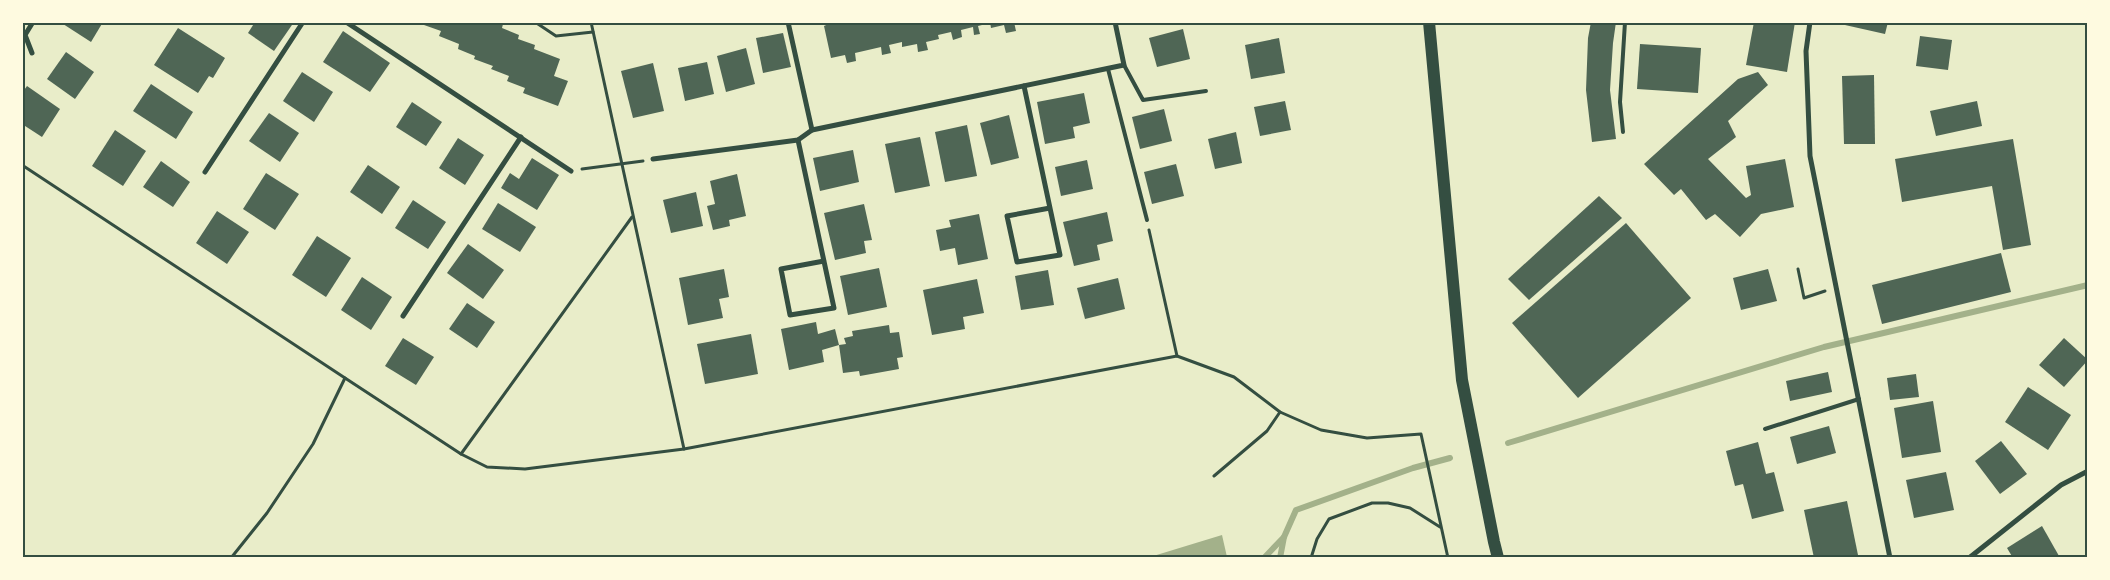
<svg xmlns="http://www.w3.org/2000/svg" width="2110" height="580" font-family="Commissioner,sans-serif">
<rect width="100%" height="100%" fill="#e9edc9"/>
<polygon fill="#a3b18a" points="1222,535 1227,557 1150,557"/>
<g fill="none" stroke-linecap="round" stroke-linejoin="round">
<g stroke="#a3b18a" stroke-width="6">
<polyline points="1508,443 1824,347 2088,285"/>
<polyline points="1264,558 1284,537"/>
<polyline points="1280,558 1284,537 1296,510 1413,468 1450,458"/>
</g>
</g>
<g fill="#4f6655">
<polygon points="60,22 103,22 91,42"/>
<polygon points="255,22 294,22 274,51 248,33"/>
<polygon points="425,22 499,22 503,24 502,28 519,35 518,39 535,45 534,49 560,59 554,76 568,81 558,106 523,93 525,88 507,81 509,76 491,69 493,66 474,59 475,56 458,49 459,44 439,36 441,31 424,25"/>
<polygon points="833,22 990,22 990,23 978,26 980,34 974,35 973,27 961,30 962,37 953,40 951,32 938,35 939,39 926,42 928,50 918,52 917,44 902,47 902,42 889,45 891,53 882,55 881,47 855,53 856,61 847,63 845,55 831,58 824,26"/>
<polygon points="990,22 1014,22 1016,31 1006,33 1004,25 991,28"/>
<polygon points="1591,22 1616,22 1613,43 1610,90 1616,139 1592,142 1586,90 1588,38"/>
<polygon points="1754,22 1795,22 1787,72 1746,65"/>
<polygon points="1845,22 1888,22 1885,34 1845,25"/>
<polygon points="178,28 225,58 213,78 209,76 198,93 154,65"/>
<polygon points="1183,29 1190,59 1157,67 1149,38"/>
<polygon points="343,31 390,63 370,92 323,62"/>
<polygon points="783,33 791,67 763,73 756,38"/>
<polygon points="1920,36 1952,40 1948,70 1916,66"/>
<polygon points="1279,38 1285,73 1251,79 1245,45"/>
<polygon points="1640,44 1701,48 1698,93 1637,89"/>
<polygon points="746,48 755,84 726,92 717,56"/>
<polygon points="66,52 94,72 75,99 47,79"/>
<polygon points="707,62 714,94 685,101 678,68"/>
<polygon points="653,63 664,111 633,118 621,71"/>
<polygon points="302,72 333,92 314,122 283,101"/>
<polygon points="1758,72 1768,85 1728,121 1736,137 1708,159 1746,198 1751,195 1746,166 1785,159 1794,207 1761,214 1740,237 1715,214 1706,220 1681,189 1674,195 1644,164 1738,79"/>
<polygon points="1874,75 1875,144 1844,144 1842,76"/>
<polygon points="151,84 193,112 176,139 133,111"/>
<polygon points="27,86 60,109 42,137 22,124 22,93"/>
<polygon points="1084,93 1090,123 1073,127 1075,138 1045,144 1037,102"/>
<polygon points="1285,101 1291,130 1260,136 1254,107"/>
<polygon points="1977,101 1982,126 1936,136 1930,111"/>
<polygon points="412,102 442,122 426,146 396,127"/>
<polygon points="1164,109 1172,141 1140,149 1132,117"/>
<polygon points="269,113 299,133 280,162 249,141"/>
<polygon points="1009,115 1019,158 991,165 980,123"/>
<polygon points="967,125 977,176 945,182 935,132"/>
<polygon points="115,130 146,151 123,186 92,166"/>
<polygon points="1236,132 1242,163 1215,169 1208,139"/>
<polygon points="920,137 930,186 895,193 885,144"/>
<polygon points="458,138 484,155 465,185 439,168"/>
<polygon points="2013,139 2031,245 2003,250 1992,186 1902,202 1895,159"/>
<polygon points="853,150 859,182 820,191 813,158"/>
<polygon points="532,158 559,175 537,210 501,188 510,173 519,179"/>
<polygon points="1087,160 1093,189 1061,196 1055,167"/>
<polygon points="161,161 190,182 173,207 143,187"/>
<polygon points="1176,164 1184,196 1152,204 1144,172"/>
<polygon points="368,165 400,187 382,214 350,192"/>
<polygon points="266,173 299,194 275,230 243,209"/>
<polygon points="737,174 746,216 729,220 730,226 713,230 707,206 715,204 710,181"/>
<polygon points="696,192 703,226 671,233 663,200"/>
<polygon points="1599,196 1622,218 1529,300 1508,279"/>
<polygon points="413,200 446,222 428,249 395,228"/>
<polygon points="498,203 536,227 520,252 482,229"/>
<polygon points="864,204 872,240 864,241 866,253 835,260 824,213"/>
<polygon points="217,211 249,232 227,264 196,243"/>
<polygon points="1107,212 1113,241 1097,245 1100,260 1074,266 1063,222"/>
<polygon points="979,214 988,259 958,265 955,248 940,251 936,230 951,227 949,220"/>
<polygon points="1626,223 1691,298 1578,398 1512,323"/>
<polygon points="317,236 351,258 326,297 292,275"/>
<polygon points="468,244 504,270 483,299 447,273"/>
<polygon points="2001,253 2011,292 1882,324 1872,285"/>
<polygon points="879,268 887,307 848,315 840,276"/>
<polygon points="724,269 729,297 719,299 723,318 688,325 679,278"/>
<polygon points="1768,269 1777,301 1741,310 1733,278"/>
<polygon points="1048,270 1054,305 1021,310 1015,276"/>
<polygon points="362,277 392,297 371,330 341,310"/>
<polygon points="1118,278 1125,309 1085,319 1077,288"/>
<polygon points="977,279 984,313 963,317 965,329 932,335 923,290"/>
<polygon points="467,303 495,322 477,348 449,329"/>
<polygon points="816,322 818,334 835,329 839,345 822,350 824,362 789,370 781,329"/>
<polygon points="889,325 890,333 899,332 903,357 897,358 899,369 860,376 859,371 843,373 839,345 846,344 844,338 853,336 852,331"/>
<polygon points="751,334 758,374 705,384 697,344"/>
<polygon points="403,338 434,357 416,385 385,366"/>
<polygon points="2064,338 2088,360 2064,387 2039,365"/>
<polygon points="1828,372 1832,392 1790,401 1786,381"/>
<polygon points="1916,374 1919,397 1890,400 1887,378"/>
<polygon points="2028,387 2071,415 2048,450 2005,422"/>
<polygon points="1933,401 1941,452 1902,458 1894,408"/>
<polygon points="1829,426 1836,453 1797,464 1790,437"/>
<polygon points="2001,441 2027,474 2000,494 1975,461"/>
<polygon points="1758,442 1766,474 1774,472 1784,511 1752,519 1743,484 1735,486 1726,451"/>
<polygon points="1946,472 1954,510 1914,518 1906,480"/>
<polygon points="1847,501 1858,555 1846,558 1814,558 1804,510"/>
<polygon points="2042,526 2059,556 2056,558 2013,558 2007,548"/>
</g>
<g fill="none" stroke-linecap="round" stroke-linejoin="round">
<g stroke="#344e41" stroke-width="3">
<polyline points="535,22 556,36 593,32"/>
<polyline points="591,22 684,449"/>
<polyline points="22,165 345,378 461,454 487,467 525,469 684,449 1177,356 1234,377 1280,412 1321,430 1367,438 1421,434 1448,558"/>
<polyline points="582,169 643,161"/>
<polyline points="1149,230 1177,356"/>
<polyline points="1798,269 1804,298 1825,291"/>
<polyline points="461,454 632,217"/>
<polyline points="1214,476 1267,431 1280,412"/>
<polyline points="231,558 267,513 313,444 345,378"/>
<polyline points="1311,558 1317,539 1329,519 1372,503 1388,503 1410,508 1440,527"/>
</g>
<g stroke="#344e41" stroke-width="4">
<polyline points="1124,65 1143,100 1206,91"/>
<polyline points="1108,69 1147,220"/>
<polyline points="1623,132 1620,102 1625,22"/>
<polyline points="1765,429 1859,399"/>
</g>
<g stroke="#344e41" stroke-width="5">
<polyline points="346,22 571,171"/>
<polyline points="788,22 812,130"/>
<polyline points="1810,22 1806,51 1810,156 1890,558"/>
<polyline points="32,53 25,35 33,22"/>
<polyline points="1024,86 1060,255 1017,262 1007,216 1050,208"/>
<polyline points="798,140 834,308 790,315 781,269 824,261"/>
<polyline points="653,159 798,140 812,130 1124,65 1115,22"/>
<polyline points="205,172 303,22"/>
<polyline points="403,316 521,137"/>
<polyline points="1969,558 2061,485 2088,471"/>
</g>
<polyline stroke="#344e41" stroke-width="12" points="1429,22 1462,380 1494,542 1498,558"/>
</g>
<rect width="2110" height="580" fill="none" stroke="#fefae0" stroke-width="48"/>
<rect x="24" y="24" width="2062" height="532" fill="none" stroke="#344e41" stroke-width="2"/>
</svg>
